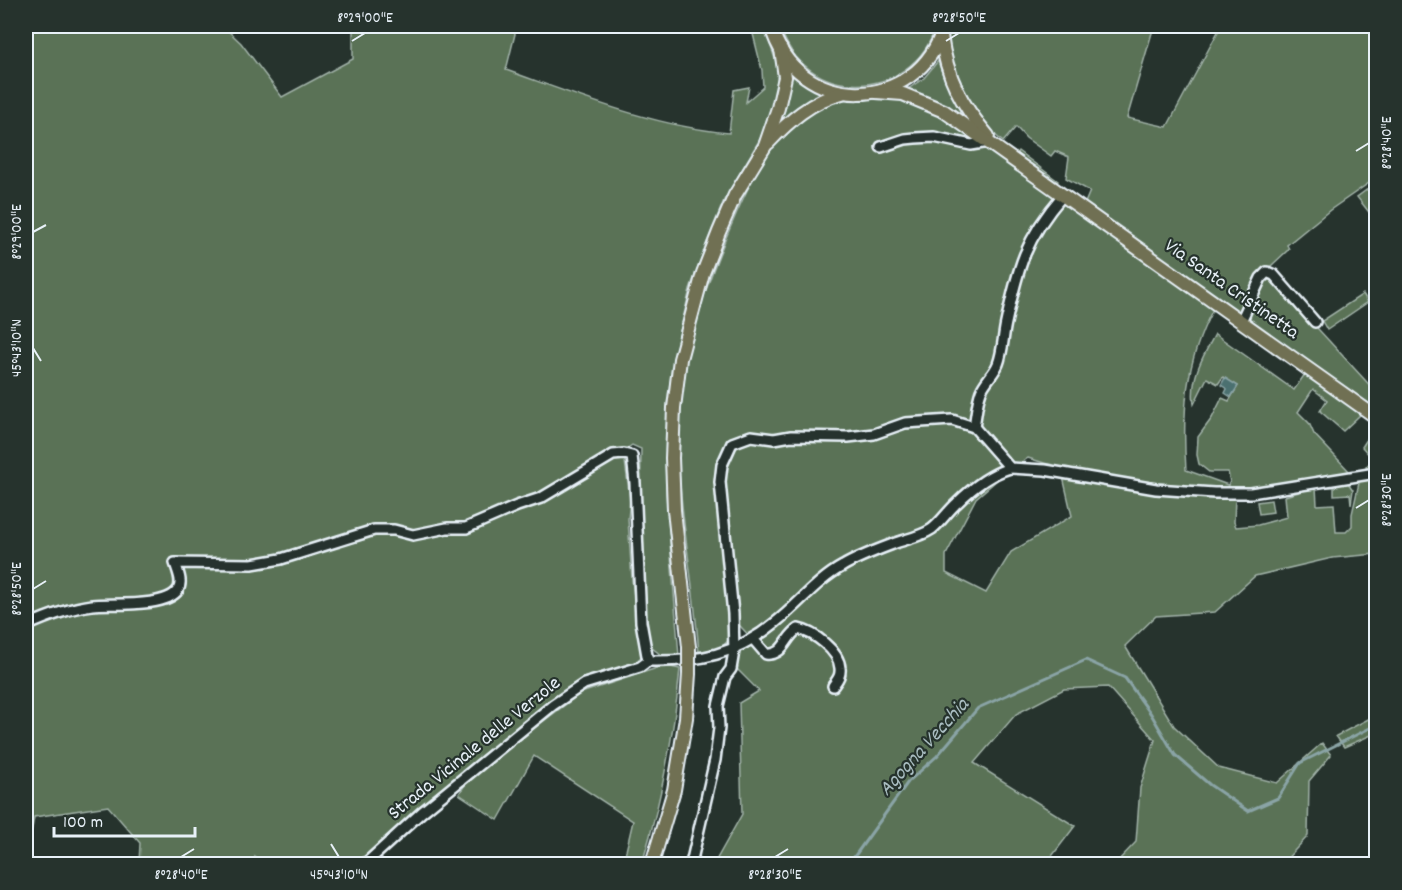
<svg xmlns="http://www.w3.org/2000/svg" width="1402" height="890" font-family="Dekko,sans-serif">
<rect width="100%" height="100%" fill="#26332d"/>
<filter id="ink" filterUnits="userSpaceOnUse"><feTurbulence type="fractalNoise" baseFrequency=".0167" numOctaves="2"/><feDisplacementMap in="SourceGraphic" scale="12" xChannelSelector="R" yChannelSelector="G"/><feConvolveMatrix kernelMatrix="1 2 1 2 8 2 1 2 1" color-interpolation-filters="sRGB"/></filter>
<g filter="url(#ink)">
<g fill="#5a7257" stroke="#a1b2a8" stroke-width="1.5" fill-rule="evenodd">
<path d="M26 26H223L241 43 282 97 353 59V26H517L506 70C579 96 652 126 729 133L734 90 749 87 746 102 763 87 762 70 751 26H764L778 68 775 102 760 139 724 200 707 242 690 289 673 361 667 404 666 493 679 656 661 655 651 647C638 583 640 515 641 449L632 445 625 450 624 454 630 499 628 519 632 580 641 657 634 663 582 682 492 747 419 807 357 864H265L255 857 256 864H139L140 843 108 806 34 817 26 864Z"/>
<path d="M780 26H936C912 103 803 105 780 26Z"/>
<polygon points="955,26 1154,26 1127,118 1167,127 1221,26 1376,26 1376,178 1330,210 1287,245 1289,249 1271,266 1262,271 1240,313 1085,203 1090,191 1066,178 1069,157 1055,151 1051,156 1026,138 1016,127 1003,142 990,130 958,87 946,43 951,30"/>
<polygon points="938,61 944,78 962,111 960,113 939,101 908,89 924,78"/>
<polygon points="789,70 806,85 823,93 778,123"/>
<path d="M893 95 925 106 977 138 965 139 970 149H991L1037 184 1213 309C1185 362 1182 412 1186 470L1228 485 1230 482 1228 472H1209L1199 464 1197 455 1198 437 1212 418 1222 398 1229 401 1238 386 1223 377 1218 384 1207 378 1194 404C1190 378 1203 356 1215 334L1294 390 1305 374 1361 414 1343 431 1320 411 1327 400 1313 389 1298 412 1309 423 1314 434 1350 472 1348 473 1260 489 1198 491 1206 497H1235L1234 522 1236 527 1258 525 1287 517 1285 496 1316 487 1317 505 1334 504 1336 532H1346L1352 526V514L1359 483 1358 480 1376 476V554L1332 558 1255 576 1215 612 1156 616 1125 646 1174 726 1219 768 1277 783 1322 743 1331 755 1309 781 1308 836 1282 864H1115L1136 842 1140 788 1155 740 1108 687 1064 689 1016 714 974 763 1075 826 1046 864H714L742 814 739 703 759 691 732 664 734 651 754 641 740 626C725 644 724 650 699 655 695 589 681 523 678 457 674 372 703 289 737 212 753 176 766 149 796 123 802 118 807 112 814 108 838 96 866 100 893 95ZM1028 458 1061 468 1072 516 1011 552 986 593 946 573V555L976 498 1003 475Z"/>
<polygon points="1018,151 1058,181 1056,183 1016,154"/>
<polygon points="1376,183 1376,221 1357,197"/>
<polygon points="1269,280 1273,280 1376,392 1376,400 1373,406 1249,320 1265,282"/>
<polygon points="1363,294 1368,302 1327,330 1322,321"/>
<polygon points="1375,427 1376,428 1376,469 1368,470 1366,467 1373,459 1362,447"/>
<polygon points="1346,480 1353,490 1351,504 1350,494 1334,495 1334,487 1326,487 1326,484"/>
<polygon points="1271,500 1273,512 1259,514 1257,502"/>
<path d="M671 667 680 669C674 736 661 800 642 864H623L633 821 534 756 498 820 459 794 466 783 485 765 581 693 657 668Z"/>
<polygon points="1376,715 1376,733 1344,747 1336,736"/>
</g>
<polygon fill="#4b706f" stroke="#8aa4a6" stroke-width="1.5" points="1225,378 1238,386 1231,397 1225,393 1227,389 1221,385"/>
<g fill="none" stroke-linecap="round" stroke-linejoin="round">
<polyline stroke="#8aa4a6" stroke-width="3" points="849,864 908,782 937,756 978,708 1086,660 1125,678 1151,714 1175,755 1210,785 1248,811 1278,798 1300,763 1376,725"/>
<g stroke="#e8f1f8" stroke-width="14">
<g id="minor">
<polyline points="881,147 905,139 915,138 934,137 971,145 989,142"/>
<polyline points="1241,321 1261,278 1267,272 1274,275 1315,322"/>
<path d="M974 427C976 416 977 402 981 391 985 381 994 374 998 364 1003 351 1003 336 1006 323 1018 267 1025 239 1063 195"/>
<path d="M26 626C46 617 70 608 92 605 112 603 166 608 178 590 183 582 178 572 175 563L252 564 281 559 374 530H394L413 535 447 528H466L517 506 541 498 613 455 624 454 632 456 635 483 641 622 648 661C699 662 736 655 776 622 799 604 817 580 843 566 858 557 877 550 893 544 906 539 920 537 932 529 941 522 948 511 957 503 972 488 990 474 1010 468"/>
<path d="M753 639 766 654C784 656 785 637 798 629 814 632 839 651 840 668 841 676 837 680 833 686"/>
<polyline points="365,864 422,812 553,705 584,684 640,667 648,661"/>
<polyline points="691,864 715,760 719,728 718,706 725,677 731,669 734,651 733,614 720,482 722,465 732,443 751,436 774,439 791,436 848,437 874,434 905,423 952,420 974,427 1010,468 1045,470 1156,489 1214,493 1251,493 1376,473"/>
</g>
</g>
<g stroke="#e8f1f8" stroke-width="16">
<g id="major">
<path d="M771 26C796 116 919 115 944 26"/>
<path d="M941 36C947 78 961 104 988 136"/>
<polyline points="876,92 903,94 944,111 1376,417"/>
<path d="M768 143C789 121 811 101 842 93"/>
<polyline points="689,647 674,510 672,458 674,408 680,359 703,273 719,232 735,195 765,146 778,108 785,77 781,49"/>
<polyline points="652,864 674,790 686,718 689,674"/>
</g>
</g>
<use href="#minor" stroke="#26332d" stroke-width="9"/>
<use href="#major" stroke="#706f52" stroke-width="12"/>
<g stroke="#e8f1f8" stroke-width="16" stroke-linecap="butt">
<polyline id="major-bridge" points="689,647 689,674"/>
</g>
<use href="#major-bridge" stroke="#706f52" stroke-width="12"/>
</g>
</g>
<path fill="none" stroke="#e8f1f8" stroke-width="2" d="M352 41 365 33M946 41 959 33M1356 151 1369 143M33 232 46 225M33 348 41 361M1356 508 1369 500M33 589 46 581M331 844 339 857M181 857 194 849M775 857 788 849"/>
<g text-anchor="middle" dominant-baseline="central" stroke-width="4.5" stroke-linejoin="round" paint-order="stroke">
<g font-size="20" fill="#e8f1f8" stroke="#26332d">
<text transform="translate(1231 290) rotate(35)">Via Santa Cristinetta</text>
<text transform="translate(475 749) rotate(-39)">Strada Vicinale delle Verzole</text>
</g>
<g font-size="21" font-style="italic" fill="#a9bdc1" stroke="#26332d">
<text transform="translate(925 748) rotate(-48)">Agogna Vecchia</text>
</g>
</g>
<rect width="1402" height="890" fill="none" stroke="#26332d" stroke-width="66"/>
<path d="M54 827v9h141v-9" fill="none" stroke="#e8f1f8" stroke-width="3"/>
<text x="63" y="827" font-size="18" fill="#e8f1f8" stroke="#26332d" stroke-width="4.5" paint-order="stroke">100 m</text>
<rect x="33" y="33" width="1336" height="824" fill="none" stroke="#e8f1f8" stroke-width="2"/>
<g font-size="15" text-anchor="middle" fill="#e8f1f8">
<text x="365" y="22">8°29'00"E</text>
<text x="959" y="22">8°28'50"E</text>
<text transform="translate(1386 143) rotate(-90)" y="5">8°28'40"E</text>
<text transform="translate(16 232) rotate(-90)" y="5">8°29'00"E</text>
<text transform="translate(16 348) rotate(-90)" y="5">45°43'10"N</text>
<text transform="translate(1386 500) rotate(-90)" y="5">8°28'30"E</text>
<text transform="translate(16 589) rotate(-90)" y="5">8°28'50"E</text>
<text x="181" y="879">8°28'40"E</text>
<text x="339" y="879">45°43'10"N</text>
<text x="775" y="879">8°28'30"E</text>
</g>
</svg>
